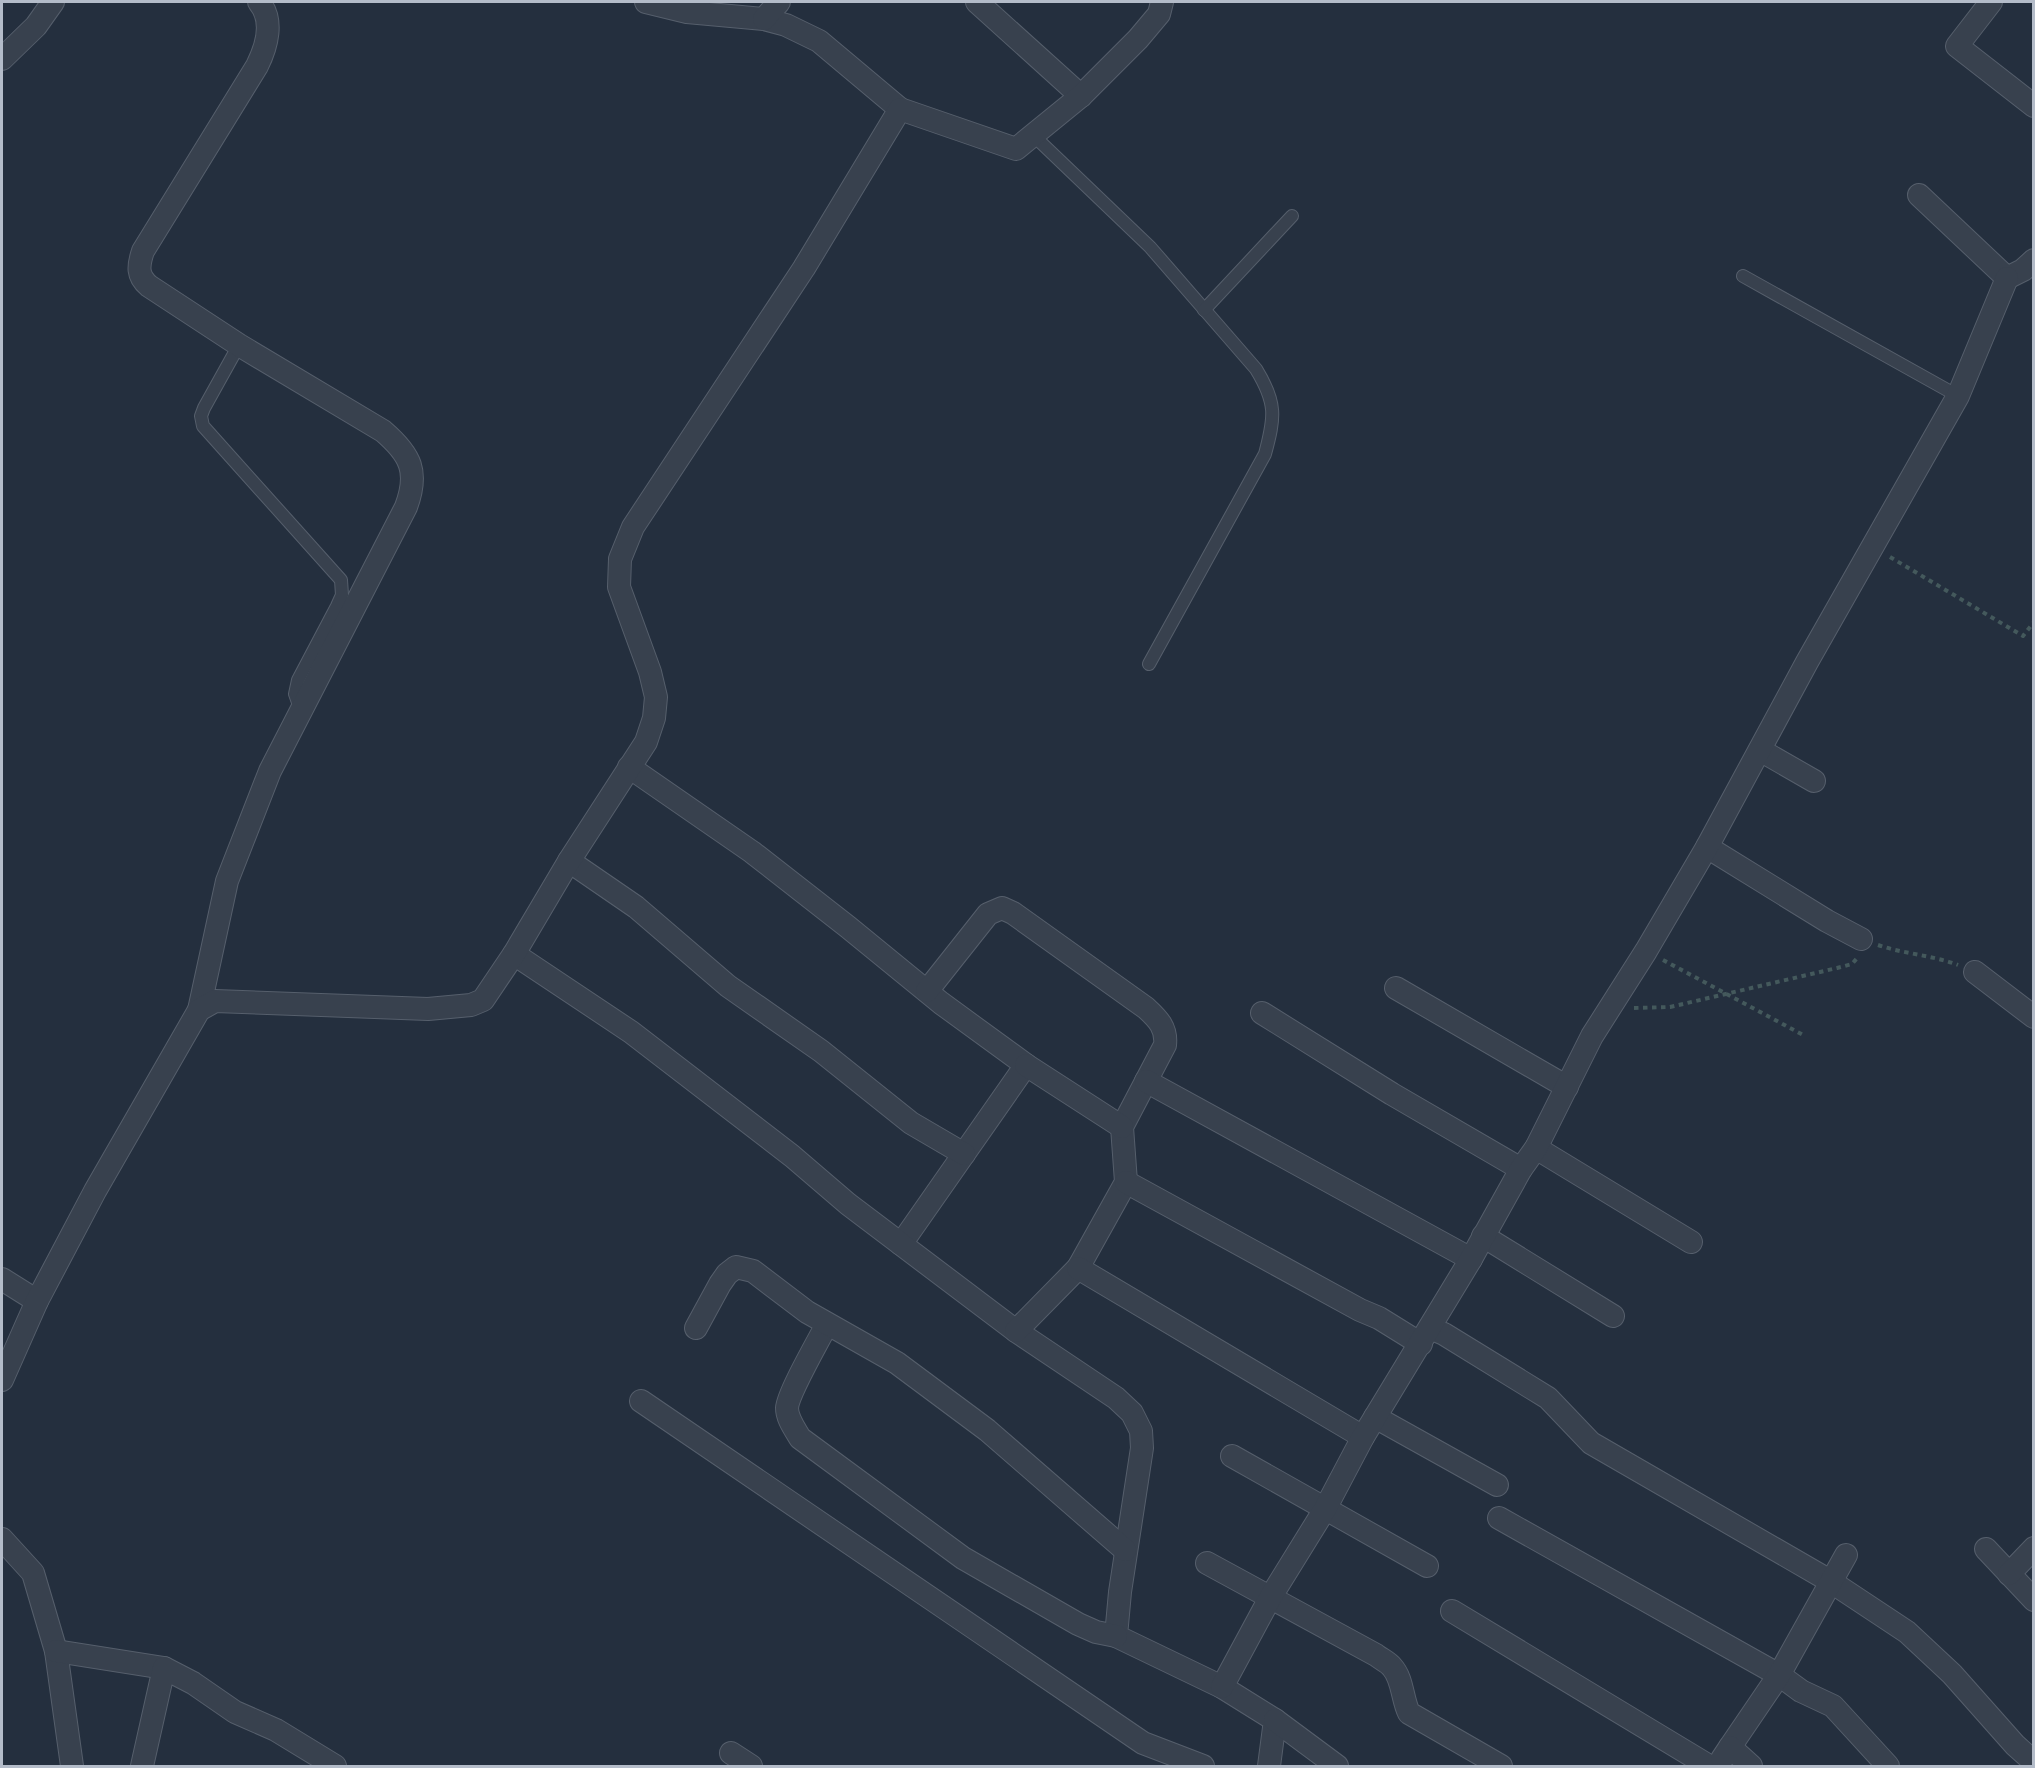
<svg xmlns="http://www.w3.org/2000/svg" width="2035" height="1768" font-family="'DM Sans',sans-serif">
<rect width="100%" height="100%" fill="#242f3e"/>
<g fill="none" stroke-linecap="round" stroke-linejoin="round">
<g stroke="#565f6c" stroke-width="14">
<g id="lane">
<path d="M1033 135 1150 247 1256 369C1277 403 1275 417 1265 454L1149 664"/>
<polyline points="1743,276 1958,396"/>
<polyline points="1204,310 1292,216"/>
<polyline points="239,345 204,408 201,416 203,426 341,580 342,595 337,606 298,680 295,694 301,711"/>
</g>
</g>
<g stroke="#565f6c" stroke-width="24">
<g id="street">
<polyline points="646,2 687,12 764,19 786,25 819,41 900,109"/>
<polyline points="977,2 1081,96"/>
<polyline points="1991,2 1957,46 2034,106"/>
<polyline points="764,19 779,2"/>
<polyline points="2,59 36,26 53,2"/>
<polyline points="1919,195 2007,278 2023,270 2034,260"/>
<polyline points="1760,750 1814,781"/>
<polyline points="629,767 752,852 848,927 941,1003 1026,1065 901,1244"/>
<polyline points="1707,847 1827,921 1861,939"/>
<polyline points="569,861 636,907 728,986 821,1051 911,1123 964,1154"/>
<polyline points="514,954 631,1032 792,1156 848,1204 1016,1331 1116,1398 1132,1413 1141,1431 1142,1448 1120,1592 1116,1636 1222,1687 1275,1720 1269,1766"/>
<polyline points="1975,972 2034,1017"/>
<polyline points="1396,988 1567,1087"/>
<path d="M927 991 988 914 1002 908 1013 913 1146 1008C1158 1019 1167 1028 1165 1045L1122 1127 1126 1182 1078 1268 1016 1331"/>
<path d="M199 1010 227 881 270 771 406 507C419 472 411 455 383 431L239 345 149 286C137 276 138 266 143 251L257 66C267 46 274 20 259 2"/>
<polyline points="1262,1013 1392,1094 1521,1169"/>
<polyline points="1026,1065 1122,1127"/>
<polyline points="1146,1081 1471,1259"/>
<polyline points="1536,1148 1691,1242"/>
<polyline points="1126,1182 1360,1310 1379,1318 1421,1344"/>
<polyline points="1483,1236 1613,1316"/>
<polyline points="1078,1268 1363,1437"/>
<polyline points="2,1279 37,1301"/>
<path d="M827 1324C819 1340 788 1393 787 1408 787 1419 795 1429 800 1438L963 1558 1078 1624 1096 1632 1116 1636"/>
<polyline points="696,1328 720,1284 727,1274 736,1267 753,1271 807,1312 897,1363 987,1430 1125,1550"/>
<polyline points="1430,1328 1444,1334 1548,1398 1591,1443 1830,1581 1907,1632 1952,1674 2015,1745 2034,1762"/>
<polyline points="2,1380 37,1301 95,1191 199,1010 215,1001 428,1009 471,1005 483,1000 514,954 569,861 646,742 654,718 656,697 650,672 619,587 620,559 633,527 804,268 900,109 1016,149 1081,96 1138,39 1159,14 1162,2"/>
<polyline points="641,1401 1143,1743 1203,1766"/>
<polyline points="1375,1417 1497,1485"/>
<polyline points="1232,1456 1427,1566"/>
<polyline points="1499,1518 1779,1675 1801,1691 1833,1706 1888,1766"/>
<polyline points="2,1539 33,1573 56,1651 72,1766"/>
<polyline points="1986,1549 2034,1600"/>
<path d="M1207 1563 1376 1655C1381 1659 1388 1662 1392 1667 1403 1679 1402 1699 1409 1713L1501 1766"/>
<polyline points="2009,1574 2034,1548"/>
<polyline points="1452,1611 1709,1766"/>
<polyline points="56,1651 164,1668"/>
<polyline points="1222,1687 1270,1598 1325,1509 1363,1437 1471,1259 1521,1169 1536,1148 1592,1036 1646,951 1707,847 1807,662 1958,396 2007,278"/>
<polyline points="1275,1720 1337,1766"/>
<polyline points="1730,1747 1779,1675 1846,1555"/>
<polyline points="731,1753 751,1766"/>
<polyline points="1722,1759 1730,1747 1751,1766"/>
<polyline points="142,1766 164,1668 193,1683 235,1712 276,1730 335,1766"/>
</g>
</g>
<g stroke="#44595c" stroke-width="4" stroke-dasharray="4.5 4.5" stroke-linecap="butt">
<polyline points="1890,557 2023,636 2034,622"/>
<path d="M1878 945C1904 954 1932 955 1958 965"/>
<polyline points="1663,960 1805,1036"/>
<polyline points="1634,1008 1670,1007 1837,968 1852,964 1858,957"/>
</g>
<use href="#lane" stroke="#38414e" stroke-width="12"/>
<use href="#street" stroke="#38414e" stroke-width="22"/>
</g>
<rect width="2035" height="1768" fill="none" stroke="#b4bcc9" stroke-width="6"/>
</svg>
